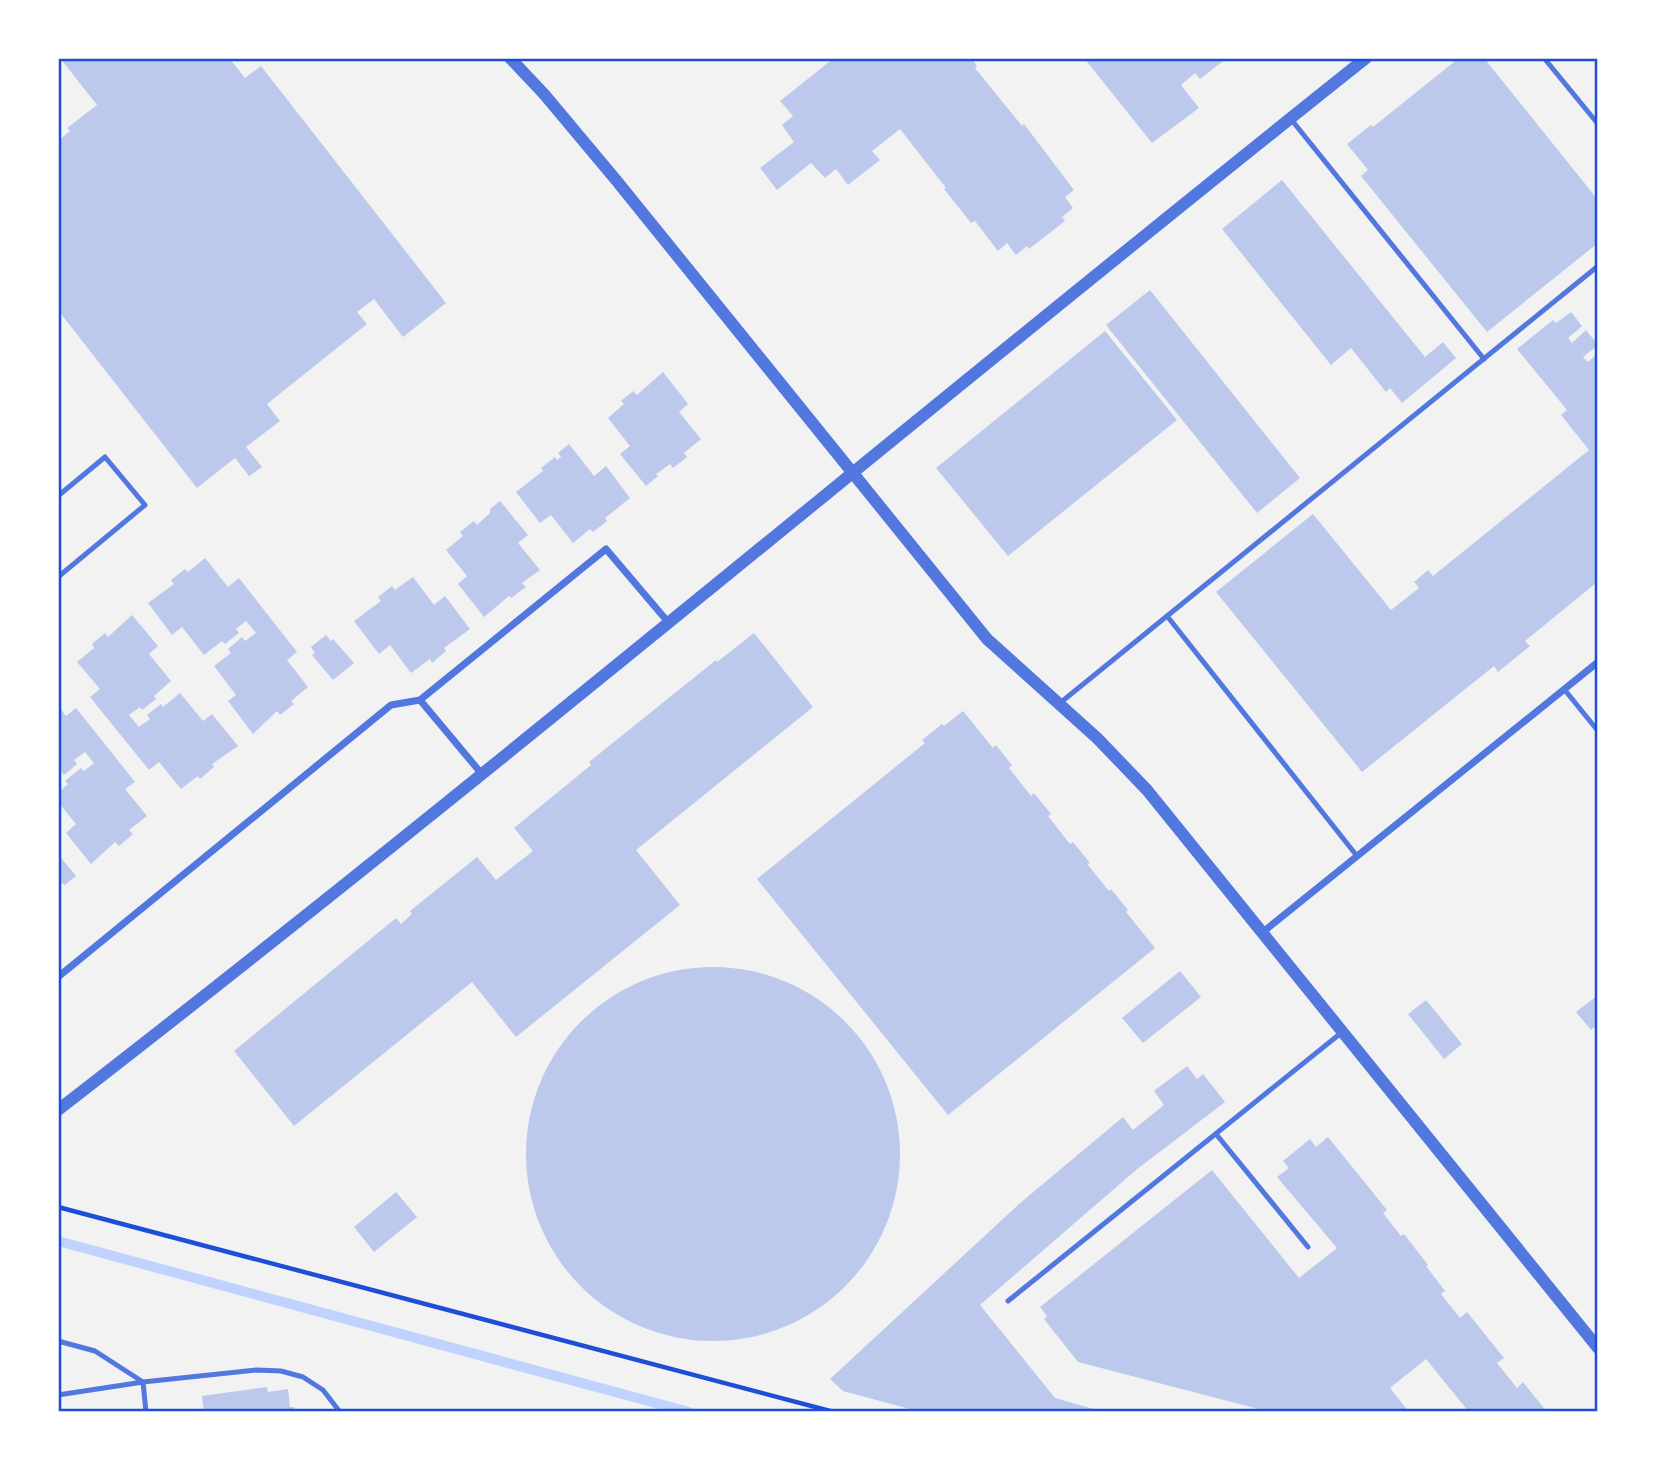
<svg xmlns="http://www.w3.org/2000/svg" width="1656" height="1470" font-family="'PT Sans',sans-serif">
<rect width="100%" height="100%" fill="#f2f2f2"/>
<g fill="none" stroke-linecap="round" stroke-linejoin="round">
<polyline stroke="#bfd3fe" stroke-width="10" points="58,1241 689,1412"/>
</g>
<g fill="#bdc9ec">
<polygon points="60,58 229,58 245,78 261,66 446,303 403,337 374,299 357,312 367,324 267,404 280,421 246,447 262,467 249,476 235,458 197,488 58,310 58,141 70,131 67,128 97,105"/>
<polygon points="834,58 971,58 977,66 975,68 1022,126 1024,124 1074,190 1065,197 1073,208 1062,217 1065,221 1029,249 1027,246 1016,255 1007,243 998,251 975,221 971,223 944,189 946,188 900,129 872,151 880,160 848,185 836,169 825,178 811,163 777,190 760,168 794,142 782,125 793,116 780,101"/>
<polygon points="1084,58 1227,58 1200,79 1195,73 1181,85 1199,108 1152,143"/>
<polygon points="1455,58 1484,58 1598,200 1598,243 1487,332 1361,176 1368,170 1347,144 1371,125 1373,127 1454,62 1452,60"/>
<polygon points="1282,180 1425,357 1443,342 1456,358 1402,403 1390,388 1386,392 1351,348 1331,365 1222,229"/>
<polygon points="1150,290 1300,478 1257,513 1106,325"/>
<polygon points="1571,312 1582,326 1568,338 1572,343 1586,330 1598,345 1583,357 1588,362 1598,353 1598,586 1596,583 1525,641 1530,646 1498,672 1494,666 1362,772 1216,592 1313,514 1391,610 1419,588 1414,582 1428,570 1433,576 1589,450 1561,415 1567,410 1517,349 1553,320 1556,323"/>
<polygon points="1105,331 1177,420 1008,556 936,468"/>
<polygon points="663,372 688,404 679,412 701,439 684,453 687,457 673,468 670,464 656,474 658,476 646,486 620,454 630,446 608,418 624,404 621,401 633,391 637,395"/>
<polygon points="569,444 594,476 606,466 630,498 605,518 607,521 593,532 590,529 573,543 551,515 540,523 516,492 543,471 541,468 555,457 557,460 561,457 558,453"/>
<polygon points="500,501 528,535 518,543 540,570 522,583 526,587 511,598 509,596 484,617 458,584 467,576 446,550 463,536 460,532 474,521 477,525 490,513 490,509"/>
<polygon points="205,558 228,587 239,578 297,652 287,660 308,687 291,701 294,704 280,715 277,711 253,734 228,701 236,695 214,666 231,653 228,649 242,637 245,641 256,633 246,621 236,629 239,633 225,644 222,641 204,655 182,627 172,635 148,603 174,584 171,580 185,569 188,572"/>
<polygon points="413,577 434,605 445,596 470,629 444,648 446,651 432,663 430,659 411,673 390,645 379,654 354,621 381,601 378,597 392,586 395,590"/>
<polygon points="132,615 158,646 149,654 171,681 154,696 156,699 142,710 140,707 129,715 139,727 150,719 147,715 161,704 163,707 180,693 203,721 212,714 238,746 212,764 214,767 200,779 198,776 181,789 159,762 149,770 90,697 100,689 77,662 94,648 92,644 105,633 108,637"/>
<polygon points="754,633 813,707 636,850 680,905 516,1037 472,982 294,1126 234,1051 396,918 401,924 412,914 410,911 477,857 496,880 533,851 514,828 591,765 589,762 716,660 717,662"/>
<polygon points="326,635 331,641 333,639 354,663 333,680 312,655 315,653 311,647"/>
<polygon points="58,706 66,716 76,708 135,782 125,789 147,816 129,830 133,834 119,846 115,842 91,864 66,833 76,824 58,802 58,793 68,784 65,781 81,768 84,771 94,763 85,752 74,760 77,764 64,775 61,771 58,774"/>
<polygon points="963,711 993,748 996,745 1012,765 1009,768 1031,796 1034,793 1051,814 1048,816 1070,844 1073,842 1090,863 1087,864 1109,891 1111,889 1128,910 1126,912 1155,948 948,1115 757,879 925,743 922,740 942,724 944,726"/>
<polygon points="58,854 76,876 65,885 62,883 58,887"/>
<circle cx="713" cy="1154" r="187"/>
<polygon points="1180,971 1201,997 1143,1043 1122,1018"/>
<polygon points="1598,995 1598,1024 1591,1030 1576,1012"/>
<polygon points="1426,1000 1462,1044 1444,1059 1408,1014"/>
<polygon points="1187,1066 1197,1079 1203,1074 1225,1102 1136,1170 980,1305 1055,1398 1104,1412 921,1412 843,1391 830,1379 1019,1204 1123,1117 1133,1130 1164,1105 1154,1091"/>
<polygon points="1328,1137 1387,1210 1383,1213 1401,1236 1404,1234 1428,1265 1426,1266 1445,1291 1441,1294 1460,1318 1467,1312 1504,1358 1497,1363 1517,1388 1523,1382 1547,1412 1469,1412 1426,1359 1390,1388 1409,1412 1270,1412 1078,1362 1044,1319 1047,1316 1040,1307 1212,1170 1299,1278 1337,1248 1277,1177 1289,1168 1283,1161 1310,1139 1316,1147"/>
<polygon points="396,1192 417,1217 374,1252 354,1227"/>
<polygon points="267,1387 268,1392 288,1389 290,1407 294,1407 295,1412 204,1412 202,1396"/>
</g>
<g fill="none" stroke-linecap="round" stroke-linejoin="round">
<polyline stroke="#1d4ed8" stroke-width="4.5" points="58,1207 834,1412"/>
<g stroke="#5277de" stroke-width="5">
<polyline points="1544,58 1598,124"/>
<polyline points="1290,118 1484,359"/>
<polyline points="58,496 105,457 145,505 58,577"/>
<polyline points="1167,616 1357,856"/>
<polyline points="1564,689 1598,731"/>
<polyline points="1060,703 1598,266"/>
<polyline points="1216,1134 1308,1247"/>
<polyline points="1008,1301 1341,1033"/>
<polyline points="58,1341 95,1351 143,1382 257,1370 281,1371 303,1377 323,1390 340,1412"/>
<polyline points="58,1395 143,1382 146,1412"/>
</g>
<g stroke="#5277de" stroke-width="7">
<polyline points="420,700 481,773"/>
<polyline points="1263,932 1598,662"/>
<polyline points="58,977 391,705 420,700 606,549 668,622"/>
</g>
<g stroke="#5277de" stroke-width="12">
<polyline points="510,58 544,94 616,180 987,639 1097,738 1147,790 1598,1348"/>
<path d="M58 1110C500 768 928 406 1366 58"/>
</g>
</g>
<rect width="1656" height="1470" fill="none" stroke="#ffffff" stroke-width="119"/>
<rect x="60" y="60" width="1536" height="1350" fill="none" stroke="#1d4ed8" stroke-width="2.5"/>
</svg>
